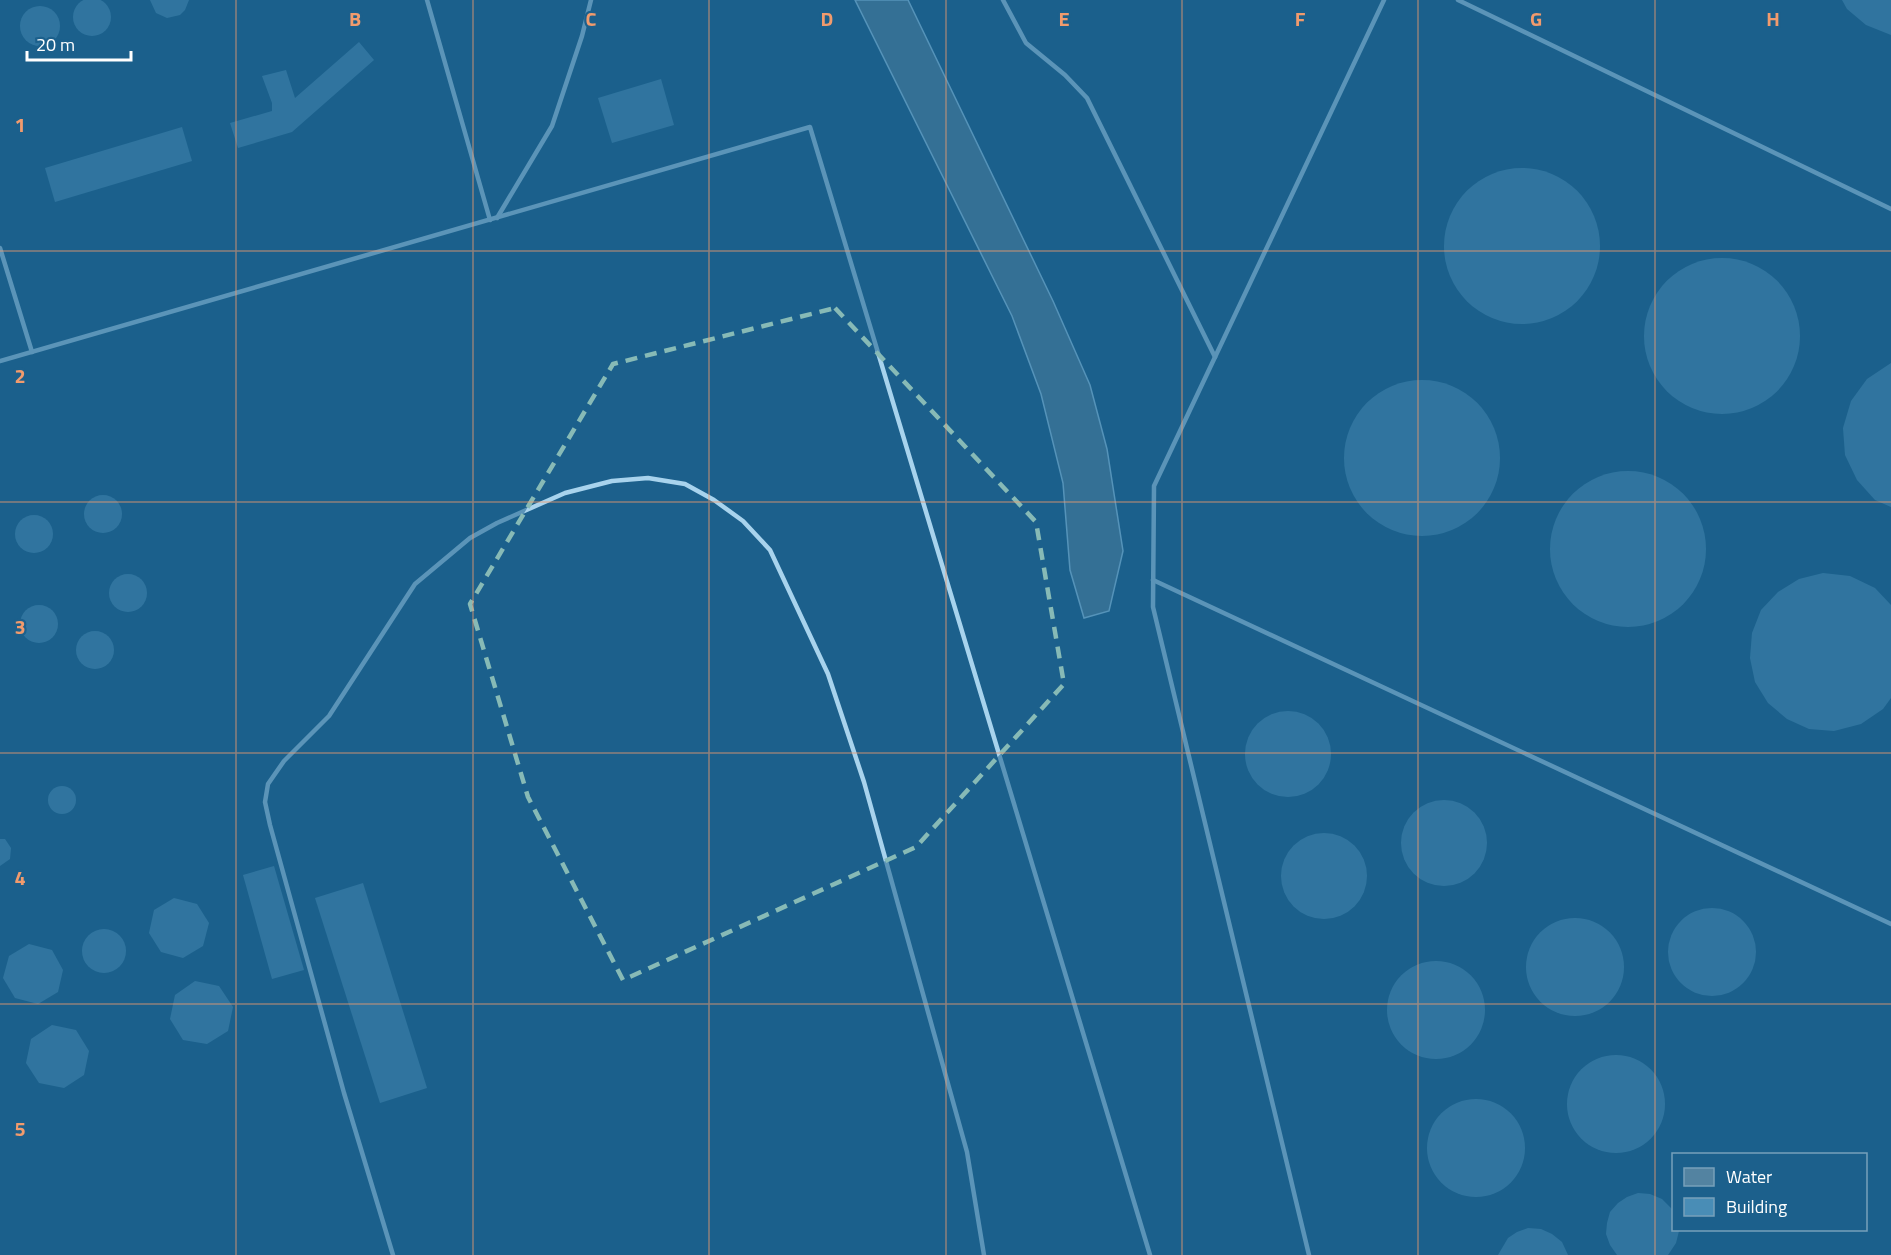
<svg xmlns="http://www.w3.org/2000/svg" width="1891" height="1255" font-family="'Titillium Web',sans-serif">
<rect width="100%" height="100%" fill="#1c608c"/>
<polygon fill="#5383a1" stroke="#9bd0ef" stroke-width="1.5" points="855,0 908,0 1053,301 1090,385 1107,449 1123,551 1109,611 1084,618 1070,570 1063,483 1041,394 1012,316"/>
<g fill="#498db6">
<circle cx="92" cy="17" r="19"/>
<polygon points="150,0 189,0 185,10 180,15 167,18 156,13"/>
<polygon points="1842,0 1891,0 1891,35 1866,25 1847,9"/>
<circle cx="40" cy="26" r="20"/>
<polygon points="359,42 374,60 292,132 238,148 230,123 272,111 272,103 262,76 286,70 295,98"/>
<polygon points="661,79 674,125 612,143 598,98"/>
<polygon points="182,127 192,161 55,202 45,168"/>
<circle cx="1522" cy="246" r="78"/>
<circle cx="1722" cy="336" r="78"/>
<polygon points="1891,363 1891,507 1875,500 1857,480 1845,455 1843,428 1851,401 1867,379"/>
<circle cx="1422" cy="458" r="78"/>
<circle cx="1628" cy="549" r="78"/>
<circle cx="103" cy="514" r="19"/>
<circle cx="34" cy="534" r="19"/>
<polygon points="1823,573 1850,576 1875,588 1891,605 1891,698 1883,709 1861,724 1834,731 1809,729 1787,719 1768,703 1755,682 1750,658 1752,633 1761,610 1778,592 1799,579"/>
<circle cx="128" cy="593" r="19"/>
<circle cx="39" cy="624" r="19"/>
<circle cx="95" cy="650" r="19"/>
<circle cx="1288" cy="754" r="43"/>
<circle cx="62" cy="800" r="14"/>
<circle cx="1444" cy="843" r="43"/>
<circle cx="1324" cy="876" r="43"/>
<polygon points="0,839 5,839 11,848 10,859 0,866"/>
<polygon points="274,866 304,970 272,979 243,875"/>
<polygon points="363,883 427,1088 380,1103 315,898"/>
<polygon points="174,898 197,904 209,923 203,946 183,958 161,952 149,933 154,910"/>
<circle cx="1712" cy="952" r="44"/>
<circle cx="1575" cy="967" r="49"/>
<circle cx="104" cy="951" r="22"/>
<polygon points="29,944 52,950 63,970 58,992 38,1004 15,998 3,978 9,956"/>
<circle cx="1436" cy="1010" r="49"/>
<polygon points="195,981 219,986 233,1007 228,1031 207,1044 183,1040 170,1019 175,995"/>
<polygon points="52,1025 76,1030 89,1051 84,1075 64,1088 39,1083 26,1063 31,1039"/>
<circle cx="1616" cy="1104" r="49"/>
<circle cx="1476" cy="1148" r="49"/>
<polygon points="1638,1193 1650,1194 1662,1199 1674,1211 1674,1230 1679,1231 1676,1243 1668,1255 1617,1255 1610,1245 1606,1234 1607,1223 1610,1212 1618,1203 1627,1197"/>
<polygon points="1528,1228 1541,1229 1552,1234 1562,1242 1568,1255 1498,1255 1508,1238 1517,1232"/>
</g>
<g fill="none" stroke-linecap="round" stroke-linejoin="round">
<g stroke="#a8d3ed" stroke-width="4.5">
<polyline points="427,0 490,220"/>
<polyline points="1003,0 1026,43 1065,75 1087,98 1215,357"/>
<polyline points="1458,0 1891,209"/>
<polyline points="497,218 552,126 582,36 591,0"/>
<polyline points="0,248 32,352"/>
<polyline points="0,361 810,127 1150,1255"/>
<polyline points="1153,580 1891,924"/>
<polyline points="393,1255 344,1093 270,825 265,802 268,784 284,761 329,716 415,584 470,538 497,523 565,493 612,481 648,478 685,484 714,500 743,521 770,550 828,674 864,782 967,1152 984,1255"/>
<polyline points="1309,1255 1153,607 1154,486 1384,0"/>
</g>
</g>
<path d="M0 0H1891V1255H0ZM835 308 1036 522 1064 684 916 847 623 980 528 797 470 604 613 364Z" fill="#1c608c" fill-opacity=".55" fill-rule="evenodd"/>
<path fill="none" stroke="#87bab6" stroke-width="4.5" stroke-dasharray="12 8" stroke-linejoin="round" d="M835 308 1036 522 1064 684 916 847 623 980 528 797 470 604 613 364Z"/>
<path fill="none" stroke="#f19b6d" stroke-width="1.5" stroke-opacity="0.55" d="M236 0V1255M473 0V1255M709 0V1255M946 0V1255M1182 0V1255M1418 0V1255M1655 0V1255M0 251H1891M0 502H1891M0 753H1891M0 1004H1891"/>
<g font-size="20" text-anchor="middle" font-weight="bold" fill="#f19b6d" stroke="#1c608c" stroke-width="4.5" stroke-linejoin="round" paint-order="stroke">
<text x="355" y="26">B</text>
<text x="591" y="26">C</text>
<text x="827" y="26">D</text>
<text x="1064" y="26">E</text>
<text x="1300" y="26">F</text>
<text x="1536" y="26">G</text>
<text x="1773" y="26">H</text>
<text x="20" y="132">1</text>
<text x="20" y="383">2</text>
<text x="20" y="634">3</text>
<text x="20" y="885">4</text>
<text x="20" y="1136">5</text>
</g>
<rect x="1672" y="1153" width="195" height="78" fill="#1c608c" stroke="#77a0ba" stroke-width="1.5"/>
<rect x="1684" y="1168" width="30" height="18" fill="#5383a1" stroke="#77a0ba" stroke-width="1.5"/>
<text x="1726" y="1183" font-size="18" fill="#ffffff">Water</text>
<rect x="1684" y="1198" width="30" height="18" fill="#498db6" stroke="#77a0ba" stroke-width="1.5"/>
<text x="1726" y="1213" font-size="18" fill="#ffffff">Building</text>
<path d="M27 51v9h104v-9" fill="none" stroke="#ffffff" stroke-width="3"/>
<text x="36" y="51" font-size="18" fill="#ffffff" stroke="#1c608c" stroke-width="4.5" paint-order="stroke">20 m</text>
</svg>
